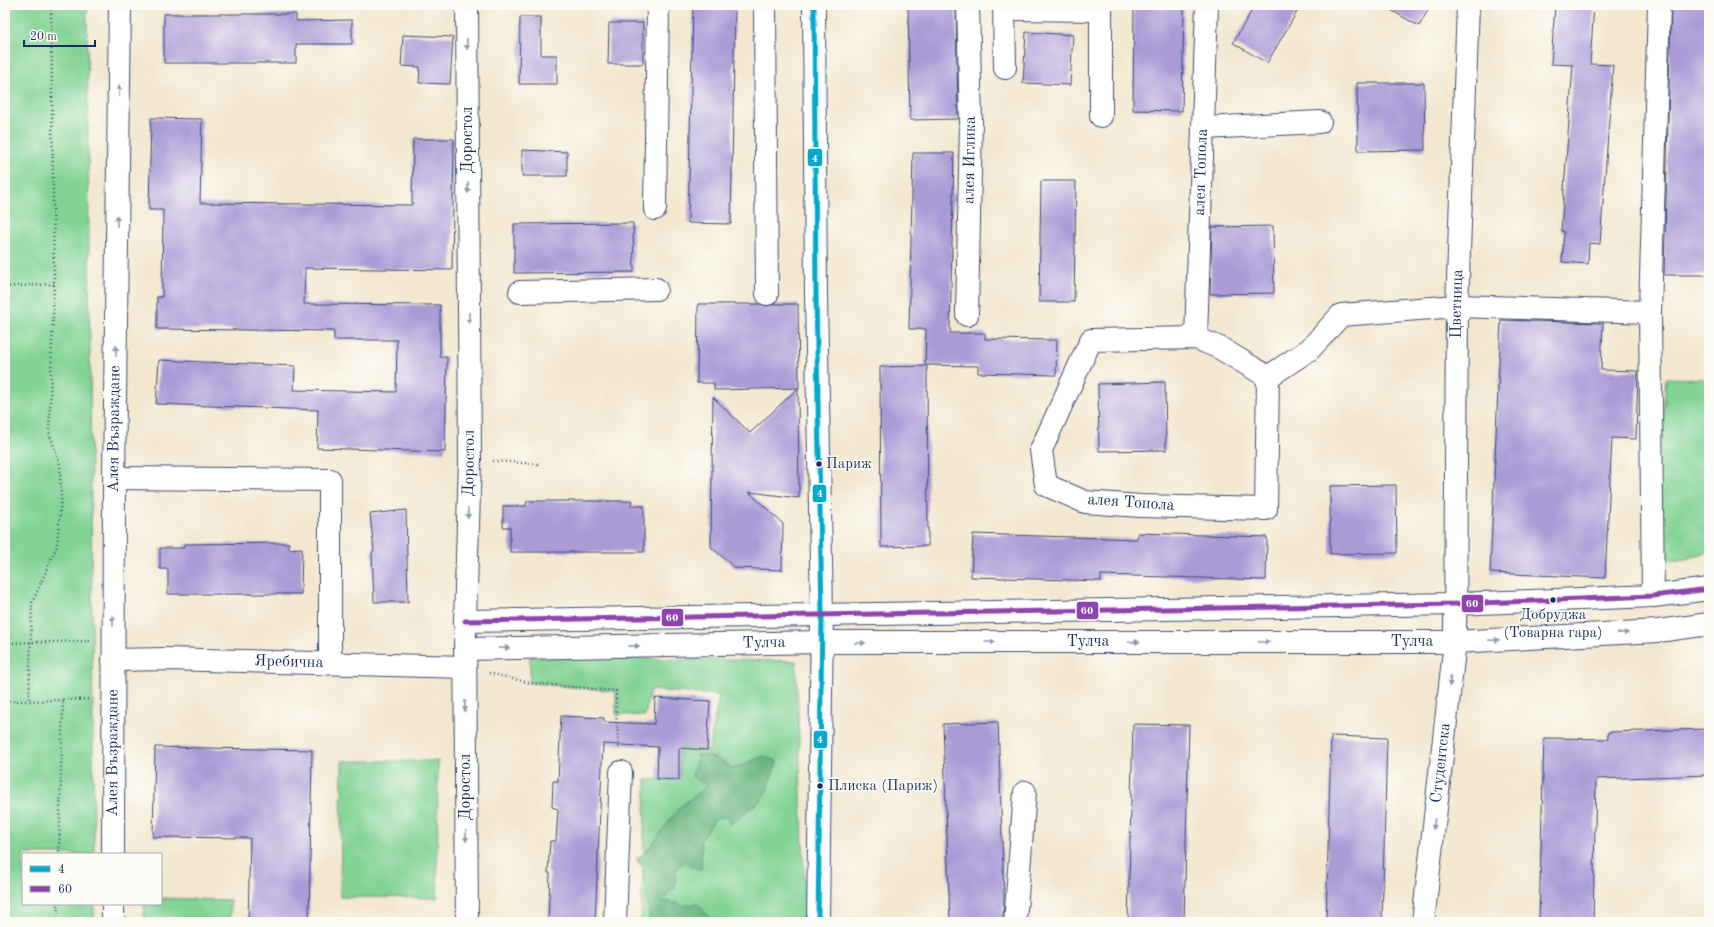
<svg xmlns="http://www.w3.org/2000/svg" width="1714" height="927" font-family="'Old Standard TT',serif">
<rect width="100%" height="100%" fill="#fdfcf7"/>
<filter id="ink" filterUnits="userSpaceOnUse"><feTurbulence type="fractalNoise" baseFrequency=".025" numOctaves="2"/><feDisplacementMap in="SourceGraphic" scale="8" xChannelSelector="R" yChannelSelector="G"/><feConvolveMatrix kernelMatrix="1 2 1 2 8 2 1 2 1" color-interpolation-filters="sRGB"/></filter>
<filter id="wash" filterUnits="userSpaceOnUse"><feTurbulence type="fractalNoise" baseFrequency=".012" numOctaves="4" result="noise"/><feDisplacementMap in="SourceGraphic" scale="16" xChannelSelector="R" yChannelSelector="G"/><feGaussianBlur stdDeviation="0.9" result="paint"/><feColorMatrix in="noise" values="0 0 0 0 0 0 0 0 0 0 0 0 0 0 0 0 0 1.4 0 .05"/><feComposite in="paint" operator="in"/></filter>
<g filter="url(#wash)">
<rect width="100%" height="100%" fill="#f3e7cf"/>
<g fill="#82d394" stroke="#4e8179">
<polygon points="5,5 87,5 94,854 23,854 23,904 94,904 94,922 5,922"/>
<polygon points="1666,378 1709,379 1709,551 1684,560 1652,561"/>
<polygon points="530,657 796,661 806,922 641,922 646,780 680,779 680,748 709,751 719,695 650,690 645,716 616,714 616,691 530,683"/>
<polygon points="342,761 438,761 437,898 340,897"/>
<polygon points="161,898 230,900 230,922 144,922 144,904 161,904"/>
</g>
<path fill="#69b57e" stroke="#42726e" d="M698 755C714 756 720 759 733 769L763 756 777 761 768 788 761 800 729 825 728 816 715 819 700 842 702 847 701 869 692 867 685 860 676 870 675 888 663 900 684 906 697 903 713 922H650L643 868 636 859 646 852 679 808 706 786 692 776Z"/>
<g id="blocks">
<g fill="#aa9bd7">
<polygon points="693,5 735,5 731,224 688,223"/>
<polygon points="908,5 956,5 958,119 910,120"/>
<polygon points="1134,5 1184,5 1182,111 1133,110"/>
<polygon points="1255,5 1301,5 1267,63 1233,43"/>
<polygon points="1382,5 1431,5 1419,26"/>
<polygon points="1555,5 1594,5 1590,64 1613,65 1600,244 1589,243 1588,264 1562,262 1564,231 1561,231 1573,65 1551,64"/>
<polygon points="1671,5 1709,5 1709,275 1664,275"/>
<polygon points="164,14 296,14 296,21 352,20 352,44 296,44 296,63 164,63"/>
<polygon points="520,17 541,17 541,55 557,55 557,84 519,84"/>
<polygon points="609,23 643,23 643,64 608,64"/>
<polygon points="1026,32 1073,35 1070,85 1023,83"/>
<polygon points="403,35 453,37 450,84 419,83 420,67 401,66"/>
<polygon points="1357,83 1424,83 1425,150 1358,151"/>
<polygon points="151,118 202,119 200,203 412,205 413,139 454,139 452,270 305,268 304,304 440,305 440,357 447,357 445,452 317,448 318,410 156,404 159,360 295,366 294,390 396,392 397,340 334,340 334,331 157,329 157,297 162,297 163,210 149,210"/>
<polygon points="522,150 567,152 567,176 522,176"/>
<polygon points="913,153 954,153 950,333 985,333 985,339 1057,340 1056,375 978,373 978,366 925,365 926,329 909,329"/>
<polygon points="1041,181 1076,181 1074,302 1039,302"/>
<polygon points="633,223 634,272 514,273 514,224"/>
<polygon points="1273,226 1274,293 1210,294 1212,227"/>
<polygon points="698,304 760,304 767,306 774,304 798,304 799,388 714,390 714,383 697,383"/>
<polygon points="1501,320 1603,323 1601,370 1638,371 1636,439 1612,438 1605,578 1490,573"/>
<polygon points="927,366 928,546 881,547 880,367"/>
<polygon points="1165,382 1166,450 1099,451 1098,384"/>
<polygon points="798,388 799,498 749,492 783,524 782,570 735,568 711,547 713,397 750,433"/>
<polygon points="1396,485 1397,553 1330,554 1330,486"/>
<polygon points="527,501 632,501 631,506 644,506 644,552 510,552 510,527 503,527 503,506 526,506"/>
<polygon points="406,510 408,602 374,602 372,552 374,551 370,514"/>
<polygon points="1138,533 1267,537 1266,580 1101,575 1101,581 971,577 973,534 1137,539"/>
<polygon points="289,543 289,549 302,548 301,594 168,594 168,569 160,569 160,548 184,548 184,544"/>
<polygon points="655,698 710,701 707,750 679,748 679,780 657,779 658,747 603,744 595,922 548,922 550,873 548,873 550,841 556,841 558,809 552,807 553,781 558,781 561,716 604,718 604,722 654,724"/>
<polygon points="998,722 1004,897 1003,922 950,922 943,724"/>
<polygon points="1133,724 1189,725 1184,922 1128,922"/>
<polygon points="1709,729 1709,775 1596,779 1593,922 1539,922 1544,738 1608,739 1608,732"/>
<polygon points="1331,736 1387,738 1382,922 1326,922"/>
<polygon points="155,747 312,750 309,922 248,922 250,838 153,837"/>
</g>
</g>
</g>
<g filter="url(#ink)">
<use href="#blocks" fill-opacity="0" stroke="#3b4b6f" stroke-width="1"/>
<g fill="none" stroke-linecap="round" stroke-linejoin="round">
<g stroke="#3b4b6f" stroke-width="24">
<g id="minor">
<polyline points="765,5 767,294"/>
<polyline points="1004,5 1005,68"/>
<polyline points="1004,9 1101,10"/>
<polyline points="1101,116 1101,5"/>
<polyline points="1204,128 1320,122"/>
<polyline points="655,209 658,5"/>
<polyline points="520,292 656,289"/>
<path id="s1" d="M967 315 971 122 968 5"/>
<polygon points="1196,338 1220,348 1268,377 1266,509 1140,506 1085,502 1046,485 1041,450 1091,340"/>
<path id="s2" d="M1196 338 1207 5"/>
<polyline points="1268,377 1310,349 1341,315 1457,306 1650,312"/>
<polyline points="114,478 330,480 330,663"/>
<polyline points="1653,596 1650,312 1659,5"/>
<path id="s3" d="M113 660 166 659 465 667"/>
<path id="s4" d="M113 854 114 478 120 5"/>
<polyline points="113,904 113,922"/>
<polyline points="615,922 621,772"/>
<polyline points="1015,922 1025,792"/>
<path id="s5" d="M1423 922 1455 642 1457 306 1468 5"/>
</g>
</g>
<g stroke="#3b4b6f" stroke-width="24">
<g id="major">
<polyline points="814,5 816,296 822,614 818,922"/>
<polyline points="465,621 1456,604 1653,596 1709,589"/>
<path id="s6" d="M465 649 821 642H1455L1658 631 1709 624"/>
<path id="s7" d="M467 922 465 621 470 460 467 5"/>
</g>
</g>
<g stroke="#3b4b6f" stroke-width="2.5" stroke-dasharray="1 3" stroke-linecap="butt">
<polyline points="51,5 54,284 49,432 60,465 61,500 57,546 32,603 29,701 63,700 59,854"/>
<polyline points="5,287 54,284"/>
<polyline points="493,461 539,464"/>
<polyline points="5,643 91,641"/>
<polyline points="489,673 530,683 616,691 616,714 619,749"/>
<polyline points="63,700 91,699"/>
<polyline points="5,701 29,701"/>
<polyline points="57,922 58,904"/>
</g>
<use href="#minor" stroke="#fff" stroke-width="22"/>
<use href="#major" stroke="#fff" stroke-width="22"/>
<g stroke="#fdfcf7" stroke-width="8">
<polyline id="bus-1" points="814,5 816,296 822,614 818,922"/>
</g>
<g stroke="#fdfcf7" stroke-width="8">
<polyline id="bus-2" points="465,621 1456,604 1653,596 1709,589"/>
</g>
<use href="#bus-1" stroke="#00a9ce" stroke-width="5"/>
<use href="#bus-2" stroke="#8e44ad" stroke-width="5"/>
</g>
<defs><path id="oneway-solid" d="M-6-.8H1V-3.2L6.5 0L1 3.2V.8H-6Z"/></defs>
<g fill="#8d97ae">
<use href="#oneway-solid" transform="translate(467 44) rotate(90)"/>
<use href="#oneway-solid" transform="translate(119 91) rotate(-89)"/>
<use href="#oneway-solid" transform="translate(468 188) rotate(90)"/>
<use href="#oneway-solid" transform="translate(117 221) rotate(-89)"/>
<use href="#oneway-solid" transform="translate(469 318) rotate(90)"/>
<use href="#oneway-solid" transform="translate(116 351) rotate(-89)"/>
<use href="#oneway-solid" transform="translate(468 513) rotate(92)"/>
<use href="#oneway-solid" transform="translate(113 621) rotate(-90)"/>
<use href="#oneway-solid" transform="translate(1623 633) rotate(-3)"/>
<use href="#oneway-solid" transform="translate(1494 640) rotate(-3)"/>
<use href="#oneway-solid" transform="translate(990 642)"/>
<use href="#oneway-solid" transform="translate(1134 642)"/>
<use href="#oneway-solid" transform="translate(1264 642)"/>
<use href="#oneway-solid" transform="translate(860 643)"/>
<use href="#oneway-solid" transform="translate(634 646) rotate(-1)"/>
<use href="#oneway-solid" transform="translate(504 648) rotate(-1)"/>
<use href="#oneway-solid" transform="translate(1450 681) rotate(96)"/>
<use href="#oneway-solid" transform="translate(465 706) rotate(90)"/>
<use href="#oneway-solid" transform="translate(1434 824) rotate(97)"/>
<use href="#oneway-solid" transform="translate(466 836) rotate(90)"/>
</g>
</g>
<g fill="#1b2f5e" stroke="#fdfcf7" stroke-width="1.5">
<circle cx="819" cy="464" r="3.5"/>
<circle cx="1553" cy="600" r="3.5"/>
<circle cx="820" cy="786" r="3.5"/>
</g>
<g text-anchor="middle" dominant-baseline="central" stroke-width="3" stroke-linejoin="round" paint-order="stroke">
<g font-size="15" fill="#1b2f5e" stroke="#fdfcf7" text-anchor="start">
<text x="826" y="464">Париж</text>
<text x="1553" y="615" text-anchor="middle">Добруджа<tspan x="1553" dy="18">(Товарна гара)</tspan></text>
<text x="828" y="786">Плиска (Париж)</text>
</g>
<g font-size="16" fill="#1b2f5e" stroke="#fdfcf7">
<text transform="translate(468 140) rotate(-90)">Доростол</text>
<text stroke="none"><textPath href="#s1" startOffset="155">алея Иглика</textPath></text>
<text stroke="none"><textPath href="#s2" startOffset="166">алея Топола</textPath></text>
<text stroke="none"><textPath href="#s5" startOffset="620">Цветница</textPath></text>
<text stroke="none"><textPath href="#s4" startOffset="425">Алея Възраждане</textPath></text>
<text stroke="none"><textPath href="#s7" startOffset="459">Доростол</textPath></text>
<text transform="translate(1131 503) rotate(4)">алея Топола</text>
<text stroke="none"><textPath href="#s6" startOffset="623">Тулча</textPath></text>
<text stroke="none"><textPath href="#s6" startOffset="947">Тулча</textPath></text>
<text stroke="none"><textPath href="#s6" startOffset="299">Тулча</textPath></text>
<text stroke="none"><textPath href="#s3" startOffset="176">Яребична</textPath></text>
<text stroke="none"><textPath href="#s4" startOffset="101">Алея Възраждане</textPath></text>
<text stroke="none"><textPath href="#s5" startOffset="160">Студентска</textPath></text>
<text transform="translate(466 787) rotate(-90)">Доростол</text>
</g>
</g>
<g stroke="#fdfcf7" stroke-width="1.5">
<rect x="807" y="148" width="16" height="19" rx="4" fill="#00a9ce"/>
<rect x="812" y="484" width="15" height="19" rx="4" fill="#00a9ce"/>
<rect x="1461" y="594" width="23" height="19" rx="4" fill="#8e44ad"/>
<rect x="1076" y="601" width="23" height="19" rx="4" fill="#8e44ad"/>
<rect x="661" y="608" width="23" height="19" rx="4" fill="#8e44ad"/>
<rect x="813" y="730" width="15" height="19" rx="4" fill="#00a9ce"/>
</g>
<g font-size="11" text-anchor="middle" font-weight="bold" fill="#fff">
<text x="815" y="162">4</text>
<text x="820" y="497">4</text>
<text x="1472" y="607">60</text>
<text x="1087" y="614">60</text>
<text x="672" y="621">60</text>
<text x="820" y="743">4</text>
</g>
<rect width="1714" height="927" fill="none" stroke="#fdfcf7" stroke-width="20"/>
<rect x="22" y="853" width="140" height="52" fill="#fdfcf7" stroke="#a3aaba"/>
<rect x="30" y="866" width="20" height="6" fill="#00a9ce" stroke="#a3aaba"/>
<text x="58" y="873" font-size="12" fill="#1b2f5e">4</text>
<rect x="30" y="886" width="20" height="6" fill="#8e44ad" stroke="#a3aaba"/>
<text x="58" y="893" font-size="12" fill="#1b2f5e">60</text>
<path d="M24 40v6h71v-6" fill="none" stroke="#1b2f5e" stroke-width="2"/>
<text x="30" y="40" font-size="12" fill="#1b2f5e" stroke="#fdfcf7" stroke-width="3" paint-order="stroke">20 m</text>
</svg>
